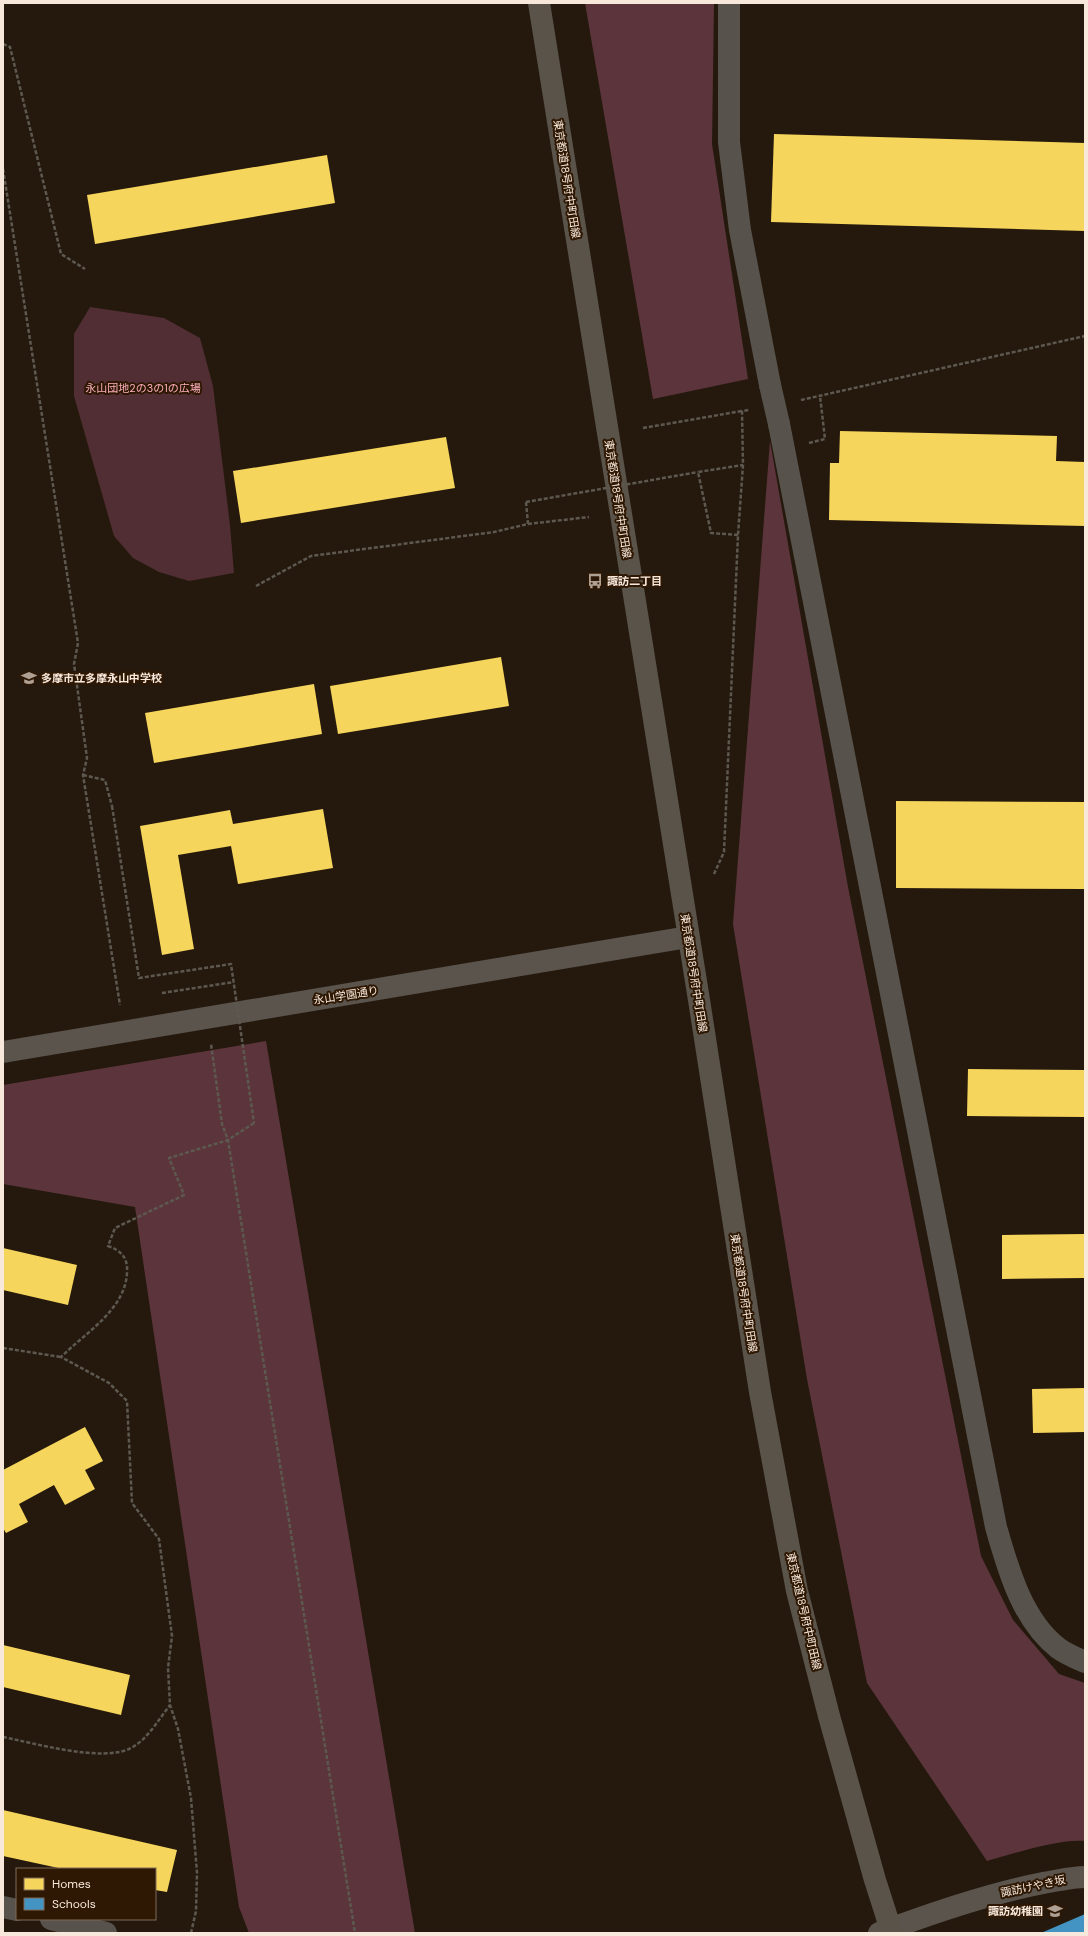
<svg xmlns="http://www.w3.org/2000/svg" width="1088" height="1936" font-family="'DM Sans','Noto Sans JP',sans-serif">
<rect width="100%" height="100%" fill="#25190d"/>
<polygon fill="#502e33" points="90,307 164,318 200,338 213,386 230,525 234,573 189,581 159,572 133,558 114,536 74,396 74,334"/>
<g fill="#5b353b">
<polygon points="585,3 714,4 712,144 748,379 653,399"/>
<path d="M770 441 848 887 981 1556 1013 1620 1059 1674 1085 1683V1841C1061 1838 1012 1854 987 1861L867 1683 807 1379 733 924Z"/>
<polygon points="266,1041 415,1933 249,1933 239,1907 135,1207 3,1184 3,1085"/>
</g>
<g fill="#f6d55c">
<polygon points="774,134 1085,143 1085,231 771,222"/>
<polygon points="327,155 335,203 95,244 87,195"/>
<polygon points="840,431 1057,436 1056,461 1085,462 1085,526 829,520 830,463 839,463"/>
<polygon points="446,437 455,488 241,523 233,471"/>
<polygon points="501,657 509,706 338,734 330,686"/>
<polygon points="314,684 322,734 154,763 145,713"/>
<polygon points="896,801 1085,802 1085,889 896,888"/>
<polygon points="323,809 333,868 238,884 231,846 178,855 194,949 162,955 140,826 230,810 233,824"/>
<polygon points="968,1069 1085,1070 1085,1117 967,1116"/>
<polygon points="1085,1234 1085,1278 1002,1279 1002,1235"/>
<polygon points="3,1248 77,1265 68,1305 3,1290"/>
<polygon points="1085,1388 1085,1432 1033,1433 1032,1389"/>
<polygon points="85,1427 103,1461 85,1470 95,1489 65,1505 54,1485 19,1504 28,1522 6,1533 3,1528 3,1470"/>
<polygon points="3,1645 130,1675 121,1715 3,1687"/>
<polygon points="3,1810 177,1850 167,1892 155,1890 155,1869 63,1869 3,1856"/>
</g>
<polygon fill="#4393c3" points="1085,1914 1085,1933 1041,1933"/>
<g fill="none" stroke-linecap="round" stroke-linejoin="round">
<g stroke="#5d5850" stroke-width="2.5" stroke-dasharray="4 2" stroke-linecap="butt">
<polyline points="3,44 10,47 61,254 85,269"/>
<polyline points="3,169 78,643 74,664 87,758 83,775 120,1005"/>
<polyline points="801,400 1085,336"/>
<polyline points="643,428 742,411"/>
<polyline points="809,443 825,439 820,396"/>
<polyline points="528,524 589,517"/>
<polyline points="738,535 711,533 698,472 743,465"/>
<polyline points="256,586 311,556 494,532 528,524 526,502"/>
<polyline points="83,775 105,780 112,806"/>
<polyline points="714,874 724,852 738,535 743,465 742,411 749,410"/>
<polyline points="162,993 234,982"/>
<polyline points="254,1123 228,1140 355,1933"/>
<polyline points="3,1348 61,1357"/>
<path d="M3 1737C34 1743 103 1763 131 1748 147 1740 159 1719 170 1705"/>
<path d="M191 1933 196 1911 197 1873 191 1798 178 1729 170 1705 168 1668 172 1636 159 1539 132 1503 127 1401 109 1383 61 1357C85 1333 125 1310 127 1273 128 1258 122 1251 108 1246L115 1228 184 1195 169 1158 228 1140 222 1124 211 1044"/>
</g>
<g stroke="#57534c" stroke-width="22">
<polyline points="729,3 729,142 740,230 770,385"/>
<path d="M779 424 996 1527C1008 1569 1022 1620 1058 1648 1066 1654 1076 1658 1085 1662"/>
<polyline points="3,1907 17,1910"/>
<polyline points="51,1919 106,1933"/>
</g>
<g stroke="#5a544d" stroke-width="22">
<polyline points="3,1052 688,937"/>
<path d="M879 1933C932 1913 987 1894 1043 1883 1057 1881 1071 1877 1085 1877"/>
</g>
<polyline stroke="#595349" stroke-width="22" points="539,3 699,1000 760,1392 797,1591 829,1716 875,1880 892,1933"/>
<g stroke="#5d5850" stroke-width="2.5" stroke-dasharray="4 2" stroke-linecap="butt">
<polyline points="526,502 698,472"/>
<polyline points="112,806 139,978 231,964 254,1123"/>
</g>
<polyline stroke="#57534c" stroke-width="22" points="770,385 779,424"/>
</g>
<defs>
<g id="bus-bare" transform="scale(1.2)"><path d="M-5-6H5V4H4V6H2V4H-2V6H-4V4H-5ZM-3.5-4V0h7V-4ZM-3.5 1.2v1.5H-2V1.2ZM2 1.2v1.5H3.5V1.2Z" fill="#aea093" stroke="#2f1803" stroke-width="2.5" paint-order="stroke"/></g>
<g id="school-bare" transform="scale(1.2)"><path d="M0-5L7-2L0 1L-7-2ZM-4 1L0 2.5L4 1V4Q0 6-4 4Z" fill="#aea093" stroke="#2f1803" stroke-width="2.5" paint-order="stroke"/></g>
</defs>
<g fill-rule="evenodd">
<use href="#bus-bare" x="595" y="581"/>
<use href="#school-bare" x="29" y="678"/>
<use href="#school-bare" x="1055" y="1911"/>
</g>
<g text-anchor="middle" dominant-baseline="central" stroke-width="4" stroke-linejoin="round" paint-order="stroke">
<g font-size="11" fill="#f8e8db" stroke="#2f1803">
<text transform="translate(567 179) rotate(81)">東京都道18号府中町田線</text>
<text transform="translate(618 499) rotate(81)">東京都道18号府中町田線</text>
<text transform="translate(694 973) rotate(81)">東京都道18号府中町田線</text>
<text transform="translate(346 995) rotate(-9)">永山学園通り</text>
<text transform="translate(744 1293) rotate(81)">東京都道18号府中町田線</text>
<text transform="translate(804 1611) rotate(77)">東京都道18号府中町田線</text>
<text transform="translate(1033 1886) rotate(-12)">諏訪けやき坂</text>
</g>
<g font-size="11" fill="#fcb0be" stroke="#2f1803">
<text x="143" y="388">永山団地2の3の1の広場</text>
</g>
<g font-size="11" font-weight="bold" fill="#f8e8db" stroke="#2f1803" text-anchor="start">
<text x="607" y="581">諏訪二丁目</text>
<text x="41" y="678">多摩市立多摩永山中学校</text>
<text x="1043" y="1911" text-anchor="end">諏訪幼稚園</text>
</g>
</g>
<rect width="1088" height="1936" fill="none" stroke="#f8e8db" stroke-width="8"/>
<rect x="16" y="1868" width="140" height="52" fill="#2f1803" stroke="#7f6b59"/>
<rect x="24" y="1878" width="20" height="12" fill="#f6d55c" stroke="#7f6b59"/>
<text x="52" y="1888" font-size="12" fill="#f8e8db">Homes</text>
<rect x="24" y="1898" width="20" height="12" fill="#4393c3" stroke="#7f6b59"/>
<text x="52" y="1908" font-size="12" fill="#f8e8db">Schools</text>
</svg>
